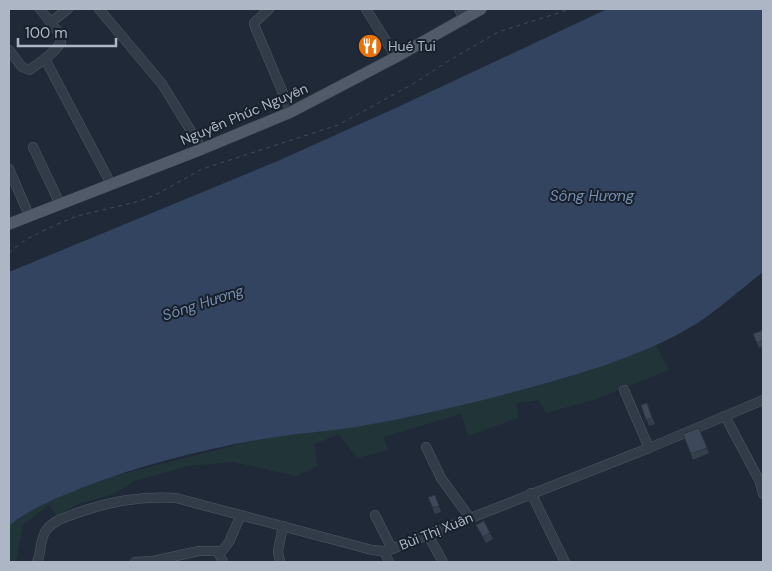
<svg xmlns="http://www.w3.org/2000/svg" width="772" height="571" font-family="'DM Sans',sans-serif">
<rect width="100%" height="100%" fill="#1f2937"/>
<polygon fill="#213538" points="656,345 669,370 594,400 546,413 538,400 517,403 518,418 468,436 461,414 384,437 388,450 358,458 338,434 314,445 318,466 296,476 233,462 188,466 135,481 114,494 78,504 57,516 49,505 23,525 16,562 9,562 9,526 38,506 59,496 114,476 240,444 274,437 354,427 429,413 545,384 588,371"/>
<path fill="#32445f" d="M607 9H763V272C741 289 719 309 696 324 639 359 563 379 499 396 451 408 404 419 356 427 330 431 303 433 276 437 212 447 144 464 84 487 57 498 32 507 9 526V272L280 160 400 106Z"/>
<g fill="none" stroke-linecap="round" stroke-linejoin="round">
<g stroke="#505966" stroke-width="10">
<g id="minor">
<polyline points="99,9 162,84 202,149"/>
<polyline points="269,9 254,23 255,27 291,112"/>
<polyline points="366,9 396,57"/>
<polyline points="459,9 464,20"/>
<polyline points="51,22 68,9"/>
<path d="M9 50 22 67 29 70C40 63 53 54 61 43L59 33 40 9"/>
<polyline points="45,59 111,184"/>
<polyline points="33,147 60,204"/>
<polyline points="9,169 29,215"/>
<polyline points="624,390 649,448"/>
<polyline points="725,416 760,482 763,494"/>
<polyline points="426,447 441,478 470,518"/>
<polyline points="531,493 565,562"/>
<polyline points="375,515 392,549"/>
<polyline points="428,535 443,562"/>
<polyline points="384,551 389,562"/>
<polyline points="218,552 223,562"/>
<path d="M37 562C42 552 39 539 47 529 55 520 66 517 77 513 111 501 140 496 176 498L372 550 384 551 392 549 649 448 763 400"/>
<polyline points="135,562 153,561 199,551 222,551 229,542 241,515"/>
<polyline points="280,562 278,551 283,526"/>
</g>
</g>
<g stroke="#3c4451" stroke-width="12">
<polyline id="major" points="9,224 202,149 291,112 396,57 481,9"/>
</g>
<polyline stroke="#3b5153" stroke-width="1" stroke-dasharray="4 4" stroke-linecap="butt" points="9,253 25,240 55,225 77,216 140,201 159,193 202,169 338,125 413,84 450,60 498,32 571,9"/>
<use href="#minor" stroke="#323b48" stroke-width="9"/>
<use href="#major" stroke="#505a68" stroke-width="11"/>
</g>
<g fill="#343f4d">
<polygon points="763,330 763,346 759,348 753,334"/>
<polygon points="647,403 655,424 649,426 641,405"/>
<polygon points="699,428 709,453 693,460 683,434"/>
<polygon points="428,497 439,506 441,512 435,514"/>
<polygon points="476,525 490,533 493,539 486,543 479,530"/>
</g>
<g fill="#3d495a" stroke="#2b333f">
<polygon points="763,330 763,340 757,343 753,334"/>
<polygon points="647,403 652,418 646,420 641,405"/>
<polygon points="699,428 707,448 691,454 683,434"/>
<polygon points="435,495 439,506 433,508 428,497"/>
<polygon points="484,521 490,533 483,537 476,525"/>
</g>
<defs>
<g id="restaurant-disc" transform="scale(1.25)"><circle r="9.5" fill="#e8710a" stroke="#18202c"/><path d="M-5-6h1v4h1v-4h1v4h1v-4h1v5L-1.5 .5V6h-2V.5L-5-1ZM5-6V6H3V1.5H1.5Q1.5-4 5-6Z" fill="#fff"/></g>
</defs>
<g fill-rule="evenodd">
<use href="#restaurant-disc" x="370" y="46"/>
</g>
<g text-anchor="middle" dominant-baseline="central" stroke-width="4" stroke-linejoin="round" paint-order="stroke">
<g font-size="14" fill="#acb6c5" stroke="#18202c" text-anchor="start">
<text x="388" y="46">Hué Tui</text>
</g>
<g font-size="14" fill="#acb6c5" stroke="#18202c">
<text transform="translate(244 114) rotate(-23)">Nguyễn Phúc Nguyên</text>
<text transform="translate(436 531) rotate(-22)">Bùi Thị Xuân</text>
</g>
<g font-size="15" font-style="italic" fill="#748cae" stroke="#18202c">
<text x="592" y="196">Sông Hương</text>
<text transform="translate(203 303) rotate(-18)">Sông Hương</text>
</g>
</g>
<rect width="772" height="571" fill="none" stroke="#acb6c5" stroke-width="20"/>
<path d="M18 38v8h98v-8" fill="none" stroke="#acb6c5" stroke-width="2.5"/>
<text x="25" y="38" font-size="15" fill="#acb6c5" stroke="#18202c" stroke-width="4" paint-order="stroke">100 m</text>
</svg>
